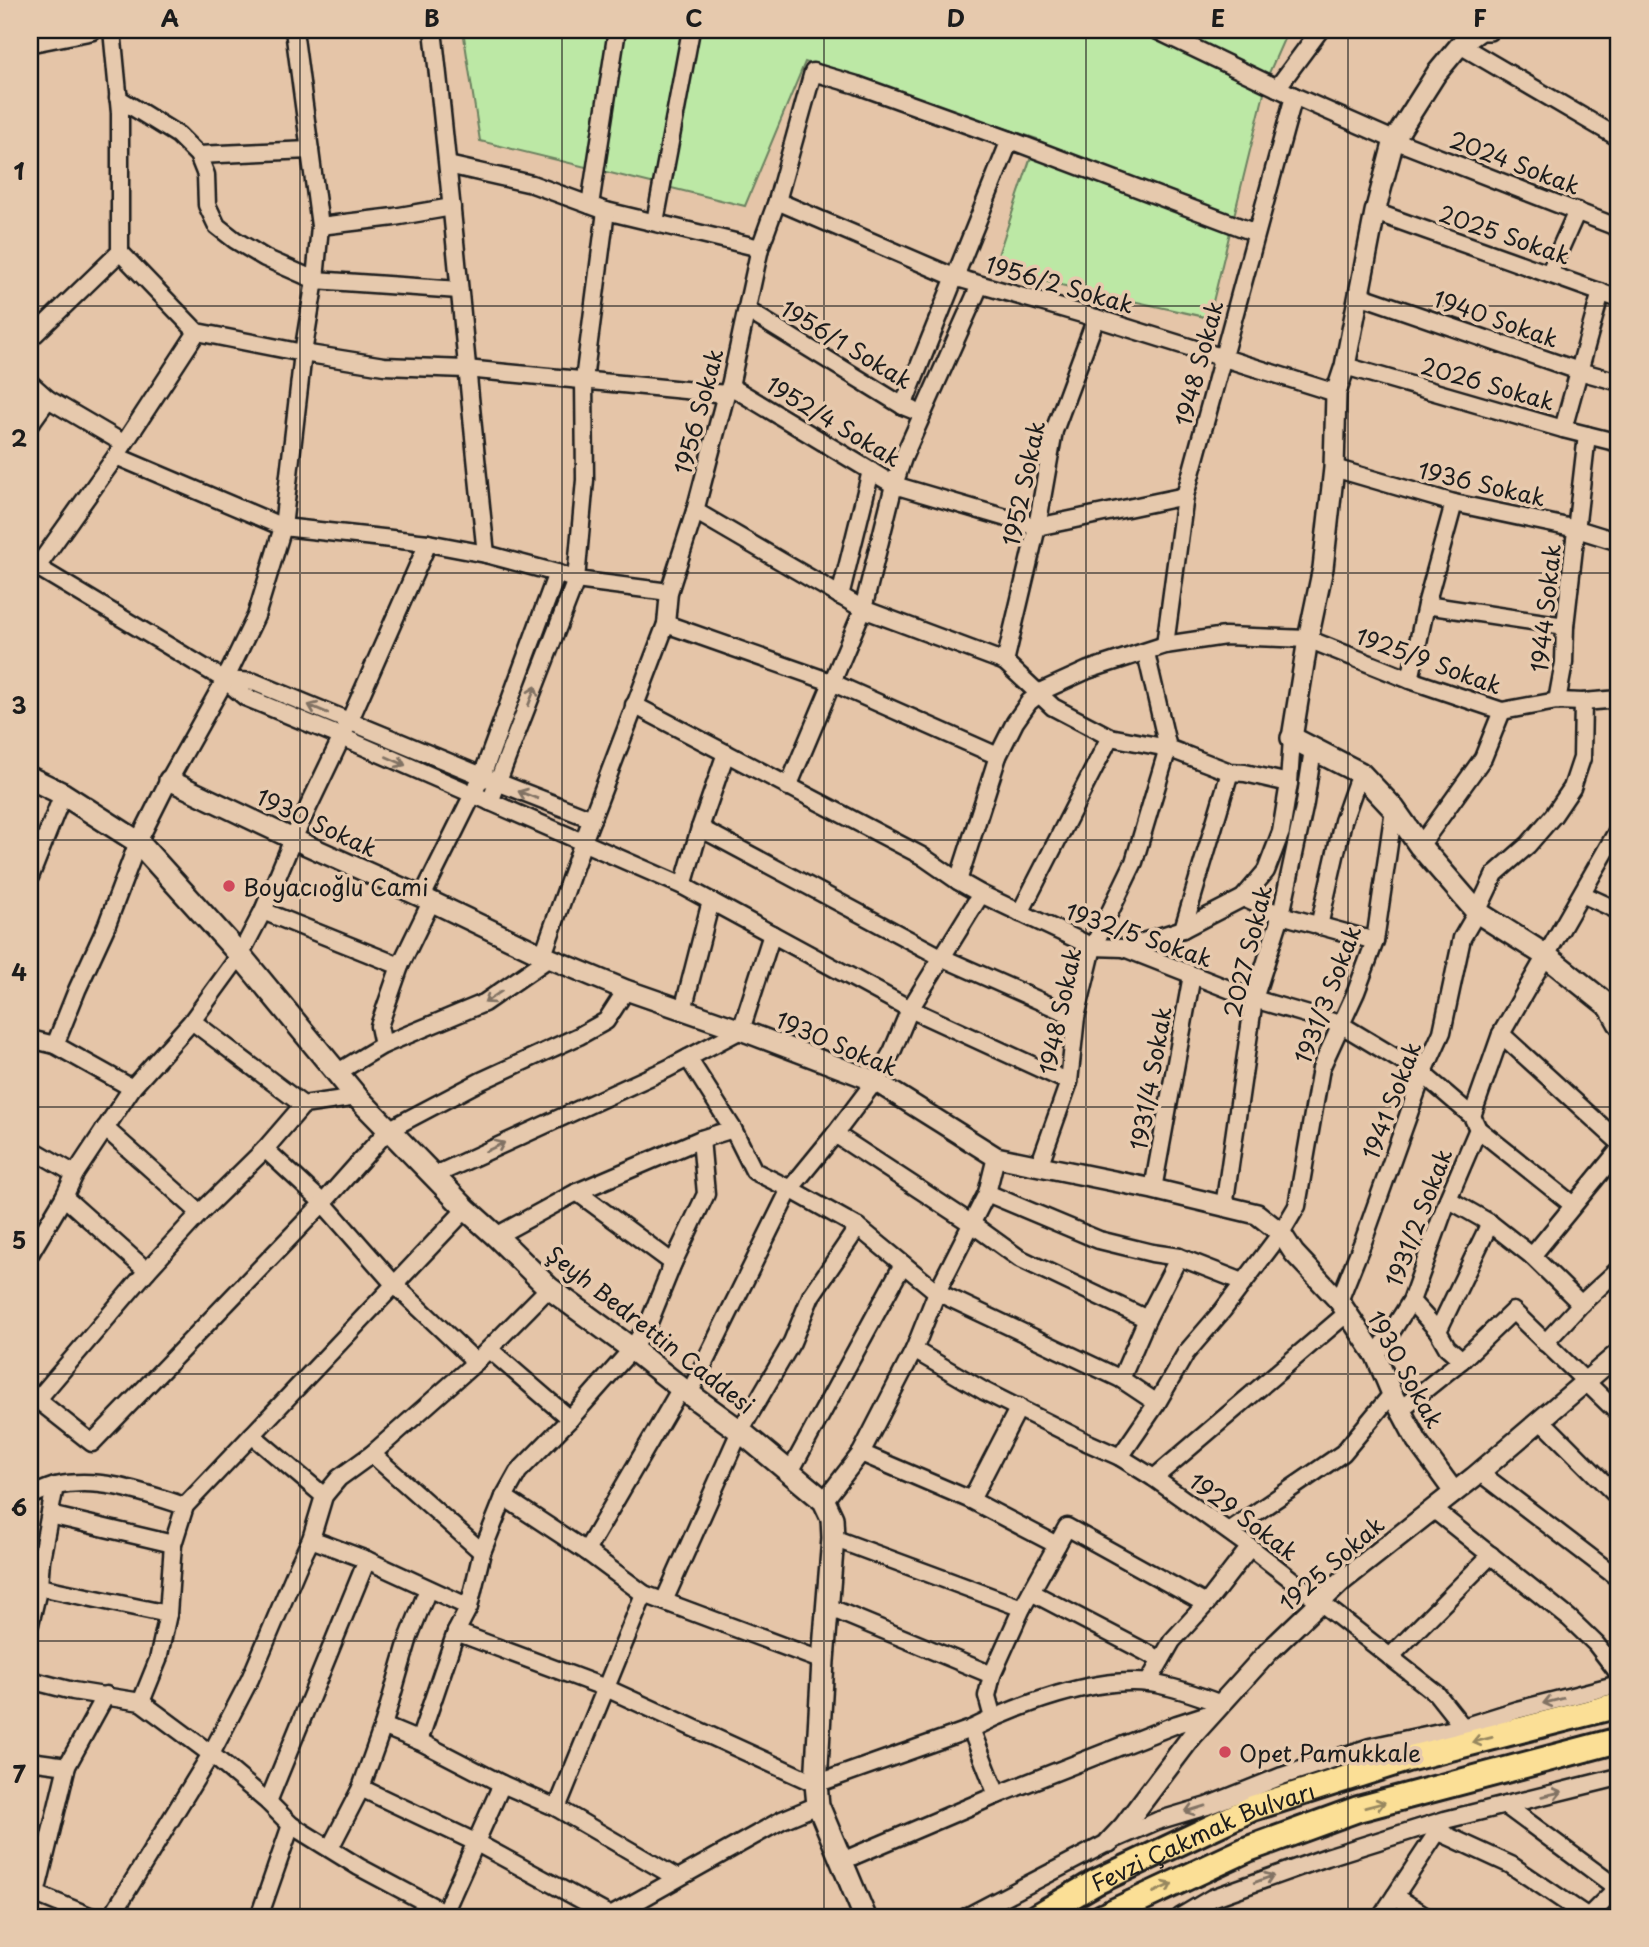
<svg xmlns="http://www.w3.org/2000/svg" width="1649" height="1947" font-family="'Playpen Sans',sans-serif">
<rect width="100%" height="100%" fill="#e5c5a8"/>
<filter id="ink" filterUnits="userSpaceOnUse"><feTurbulence type="fractalNoise" baseFrequency=".0143" numOctaves="2"/><feDisplacementMap in="SourceGraphic" scale="14" xChannelSelector="R" yChannelSelector="G"/><feConvolveMatrix kernelMatrix="1 2 1 2 8 2 1 2 1" color-interpolation-filters="sRGB"/></filter>
<g filter="url(#ink)">
<polygon fill="#bce8a5" stroke="#6c8260" stroke-width="2" points="463,30 1288,30 1269,73 1209,318 993,270 1037,139 805,62 745,206 480,141"/>
<g fill="none" stroke-linecap="round" stroke-linejoin="round">
<g stroke="#1c1c1c" stroke-width="21">
<g id="minor">
<path d="M433 30C453 204 467 379 486 554"/>
<polyline points="1156,30 1294,96 1394,140 1619,228"/>
<polyline points="1460,45 1619,138"/>
<polyline points="1277,88 1320,30"/>
<polyline points="118,98 178,135 198,155 206,175 207,205 217,226 235,240 265,258 315,280 459,290"/>
<polyline points="198,155 310,150"/>
<polyline points="448,165 532,184 606,211 760,248"/>
<polyline points="777,201 954,277 1096,318 1336,393"/>
<polyline points="590,205 617,30"/>
<polyline points="1375,212 1619,299"/>
<polyline points="655,222 691,30"/>
<polyline points="320,226 394,217 452,207"/>
<polyline points="120,252 197,332 303,353 384,366 466,369 726,394"/>
<polyline points="1549,274 1577,211"/>
<polyline points="1359,295 1579,371 1619,382"/>
<polyline points="747,310 903,406 913,410"/>
<polyline points="30,339 120,252 120,113 112,30"/>
<polyline points="1345,366 1563,429 1619,443"/>
<polyline points="30,383 48,399 123,443"/>
<polyline points="730,386 894,485 1037,527 1185,496"/>
<polyline points="903,406 1010,140"/>
<polyline points="30,424 48,399"/>
<polyline points="1563,429 1601,292"/>
<polyline points="116,456 283,527 428,543 486,554 557,573 576,580 669,592"/>
<polyline points="1334,468 1454,503 1577,529 1619,542"/>
<polyline points="695,511 863,609 1005,662 1053,707 1110,737 1168,748 1230,772 1245,773 1289,783"/>
<polyline points="37,567 225,680 245,697 342,737 683,886 910,1009 1069,1082"/>
<polyline points="30,574 37,567 116,456 197,332"/>
<polyline points="840,596 871,471"/>
<polyline points="1426,605 1565,626"/>
<polyline points="666,624 831,682 998,756"/>
<polyline points="1165,645 1185,496 1294,96"/>
<polyline points="1005,662 1037,527 1054,431 1096,318"/>
<polyline points="225,680 254,682 482,776 592,819"/>
<polyline points="1410,680 1426,605 1454,503"/>
<polyline points="1557,701 1564,663 1565,626 1587,435"/>
<polyline points="634,705 922,856 958,881 981,894 1093,947 1124,948 1254,999 1340,1024 1423,1074 1472,1116 1478,1129 1573,1205"/>
<polyline points="788,787 863,609 894,485 903,458 980,285"/>
<polyline points="490,802 576,580 585,480 584,380 606,211"/>
<polyline points="700,828 943,958 1076,1017"/>
<polyline points="1420,846 1483,758 1502,711"/>
<polyline points="30,877 63,794"/>
<polyline points="958,881 998,756 1015,722 1029,702 1044,690 1088,670 1165,645 1225,636 1308,639 1410,680 1502,711 1557,701 1583,702 1619,699"/>
<polyline points="683,886 700,828 726,753"/>
<polyline points="1582,894 1619,911"/>
<polyline points="422,897 482,776 557,573"/>
<polyline points="1243,898 1281,915 1375,941"/>
<polyline points="263,911 400,966"/>
<polyline points="1020,913 1110,737"/>
<polyline points="1319,926 1343,821 1360,773"/>
<polyline points="1183,929 1230,772"/>
<polyline points="1124,948 1183,929 1243,898 1266,871 1281,832 1289,783 1292,738"/>
<polyline points="543,955 583,842 666,624 669,592 695,511 726,394 730,386 760,248 777,201 813,72 857,85 1010,140 1256,233"/>
<polyline points="683,1010 711,901"/>
<polyline points="192,1021 303,1105"/>
<polyline points="1501,1034 1619,1142"/>
<polyline points="30,1039 55,1045 132,1088"/>
<polyline points="55,1045 77,990 106,927 138,842 169,780 225,680 256,616 283,527 303,353 315,280 320,226 294,30"/>
<polyline points="383,1045 379,1026 400,966 431,902"/>
<polyline points="688,1058 733,1129 754,1171 790,1189 858,1227 937,1292 1121,1379 1157,1403"/>
<polyline points="338,1072 383,1045 484,1003 549,958"/>
<polyline points="1472,1116 1501,1034 1619,828"/>
<polyline points="105,1128 200,1213"/>
<polyline points="835,1134 972,1224 1019,1258 1147,1319"/>
<polyline points="30,1148 75,1174"/>
<polyline points="265,1149 323,1203 394,1284 476,1362"/>
<polyline points="1039,1166 1069,1082 1076,1017 1093,947 1134,862 1168,748 1146,653"/>
<polyline points="433,1176 667,1069 741,1030 772,934"/>
<polyline points="1153,1189 1192,975"/>
<polyline points="577,1192 673,1263"/>
<polyline points="987,1193 1099,1240 1152,1253 1179,1257 1243,1282"/>
<polyline points="64,1197 147,1271"/>
<polyline points="1448,1199 1490,1223 1532,1256 1581,1304"/>
<polyline points="1224,1207 1254,999 1281,915 1305,803 1313,749"/>
<polyline points="496,1236 577,1192 701,1139 733,1129"/>
<polyline points="30,1254 64,1197 75,1174 132,1088 192,1021 240,955 263,911 293,839 349,722 428,543"/>
<polyline points="1532,1256 1619,1150"/>
<polyline points="1339,1301 1364,1239 1423,1074 1442,1032 1462,938 1477,912 1495,874 1528,845 1553,816 1572,788 1582,758 1583,702"/>
<polyline points="1411,1301 1438,1331"/>
<polyline points="1545,1343 1581,1304 1619,1269"/>
<polyline points="489,1349 570,1419"/>
<polyline points="914,1350 984,1391 1084,1441 1120,1457 1154,1478 1250,1547 1436,1693 1463,1727"/>
<polyline points="1376,1356 1411,1301 1448,1199 1478,1129"/>
<polyline points="1462,1360 1447,1347 1438,1331 1490,1223"/>
<polyline points="1121,1379 1147,1319 1179,1257"/>
<polyline points="30,1394 92,1443 323,1203 388,1130 481,1081 579,1036 606,1021 626,990"/>
<polyline points="689,1394 790,1189 835,1134 875,1081 892,1052 910,1009 981,894"/>
<polyline points="37,1400 147,1271 200,1213 265,1149 303,1105 357,1097"/>
<polyline points="1401,1409 1462,1360 1513,1311 1619,1414"/>
<polyline points="1541,1420 1619,1498"/>
<polyline points="252,1435 324,1496"/>
<polyline points="861,1453 971,1500 1057,1545"/>
<polyline points="372,1454 482,1552"/>
<polyline points="1120,1457 1157,1403 1186,1353 1223,1310 1281,1233 1297,1206 1321,1068 1356,992 1375,941 1394,809"/>
<polyline points="790,1472 903,1264"/>
<polyline points="1479,1472 1619,1579"/>
<polyline points="1154,1478 1346,1314"/>
<path d="M30 1496C38 1493 47 1488 56 1486 99 1476 144 1493 185 1506"/>
<polyline points="504,1497 586,1551 644,1594 823,1661"/>
<polyline points="971,1500 1019,1407"/>
<polyline points="824,1501 861,1453 914,1350 937,1292 987,1193 996,1157"/>
<polyline points="1433,1509 1569,1618 1596,1644 1619,1674"/>
<polyline points="50,1515 173,1544"/>
<polyline points="1229,1531 1343,1453 1392,1394"/>
<polyline points="833,1538 1022,1608"/>
<polyline points="311,1539 367,1560 469,1607"/>
<polyline points="586,1551 681,1388"/>
<polyline points="30,1585 168,1614"/>
<polyline points="1031,1592 1161,1660"/>
<polyline points="664,1601 740,1431 792,1342 811,1296 858,1227"/>
<polyline points="828,1607 992,1675"/>
<polyline points="30,1624 39,1586 41,1560 55,1486"/>
<path d="M456 1632 606 1688 816 1784 971 1729C1019 1705 1095 1676 1150 1683 1175 1687 1198 1695 1221 1704"/>
<polyline points="1390,1657 1491,1555"/>
<polyline points="30,1680 73,1691 141,1702 211,1754 268,1802 291,1825 359,1867 453,1917"/>
<polyline points="1148,1683 1172,1641 1206,1604 1250,1547"/>
<polyline points="141,1702 158,1660 168,1614 173,1544 185,1506 466,1209"/>
<polyline points="993,1718 987,1696 992,1675 1022,1608 1067,1527 1206,1604"/>
<polyline points="383,1726 409,1637 428,1589"/>
<polyline points="971,1729 997,1795"/>
<polyline points="419,1741 456,1632 469,1607 482,1552 504,1497 518,1472 570,1419 632,1349 650,1320 673,1263 706,1194 701,1139"/>
<polyline points="30,1761 67,1766"/>
<polyline points="361,1788 475,1842 611,1916"/>
<polyline points="268,1802 367,1560"/>
<polyline points="1505,1805 1617,1888"/>
<polyline points="557,1808 644,1594"/>
<polyline points="1437,1831 1511,1865 1588,1917"/>
<polyline points="330,1848 361,1788 383,1726 419,1741 502,1784 557,1808 677,1878"/>
<polyline points="842,1861 997,1795 1177,1724 1214,1712"/>
<polyline points="1395,1896 1428,1917"/>
<polyline points="445,1911 502,1784"/>
<polyline points="92,1917 36,1894 67,1766 106,1695"/>
<polyline points="111,1917 211,1754 250,1679 299,1564 311,1539 324,1496 339,1478 372,1454 476,1362 549,1288"/>
<polyline points="259,1917 291,1825"/>
<polyline points="609,1917 782,1820 818,1805"/>
<polyline points="966,1917 1109,1842 1157,1821 1207,1806 1282,1776 1370,1747 1463,1727 1517,1710 1619,1684"/>
<polyline points="1180,1917 1212,1898 1327,1857 1445,1820 1619,1777"/>
<polyline points="1381,1917 1442,1825"/>
<polyline points="1588,1917 1619,1886"/>
</g>
</g>
<g stroke="#1c1c1c" stroke-width="24">
<g id="tertiary">
<polyline points="30,42 91,30"/>
<polyline points="1292,738 1308,639 1323,568 1334,468 1336,393 1345,366 1375,212 1394,140 1436,74 1460,45 1481,30 1489,30"/>
<polyline points="169,780 293,839 422,897 549,958 626,990 741,1030 875,1081 996,1157 1153,1189 1257,1214 1281,1233 1294,1253 1339,1301 1376,1356 1392,1394 1417,1441 1454,1492"/>
<polyline points="1109,1842 1124,1826 1192,1736 1269,1651 1342,1581 1474,1477 1619,1353"/>
</g>
</g>
<g stroke="#1c1c1c" stroke-width="26">
<g id="secondary">
<polyline points="1292,738 1360,773 1394,809 1420,846 1477,912 1545,955 1610,1007 1619,1023"/>
<polyline points="30,778 63,794 138,842 240,955 357,1097 466,1209 496,1236 549,1288 632,1349 681,1388 740,1431 824,1501 832,1518 833,1538 823,1661 816,1784 818,1805 865,1917"/>
</g>
</g>
<g stroke="#1c1c1c" stroke-width="30">
<g id="primary">
<path id="s1" d="M1036 1917 1096 1882 1253 1808 1407 1759 1619 1705"/>
<polyline points="1102,1917 1248,1849 1358,1809 1619,1740"/>
</g>
</g>
<use href="#minor" stroke="#e6c9ad" stroke-width="16"/>
<use href="#tertiary" stroke="#e6c9ad" stroke-width="19"/>
<use href="#secondary" stroke="#e6c9ad" stroke-width="21"/>
<use href="#primary" stroke="#fbdf96" stroke-width="24"/>
</g>
<defs><path id="oneway-shaft" d="M-6 0H5M1.5-3L5.5 0L1.5 3" fill="none" stroke-width="1.6" stroke-linecap="round" stroke-linejoin="round" transform="scale(1.75)"/></defs>
<g stroke="#817264">
<use href="#oneway-shaft" transform="translate(532 696) rotate(-69)"/>
<use href="#oneway-shaft" transform="translate(318 709) rotate(-157)"/>
<use href="#oneway-shaft" transform="translate(396 761) rotate(24)"/>
<use href="#oneway-shaft" transform="translate(528 795) rotate(-159)"/>
<use href="#oneway-shaft" transform="translate(493 997) rotate(146)"/>
<use href="#oneway-shaft" transform="translate(495 1147) rotate(-25)"/>
<use href="#oneway-shaft" transform="translate(1553 1701) rotate(166)"/>
<use href="#oneway-shaft" transform="translate(1552 1794) rotate(-13)"/>
<use href="#oneway-shaft" transform="translate(1195 1809) rotate(163)"/>
<use href="#oneway-shaft" transform="translate(1264 1879) rotate(-20)"/>
</g>
<g stroke="#97875f">
<use href="#oneway-shaft" transform="translate(1482 1740) rotate(166)"/>
<use href="#oneway-shaft" transform="translate(1375 1805) rotate(-15)"/>
<use href="#oneway-shaft" transform="translate(1163 1888) rotate(-25)"/>
</g>
</g>
<path fill="none" stroke="#1c1c1c" stroke-width="2" stroke-opacity="0.55" d="M300 30V1917M562 30V1917M824 30V1917M1086 30V1917M1348 30V1917M30 306H1619M30 573H1619M30 840H1619M30 1107H1619M30 1374H1619M30 1641H1619"/>
<g fill="#d1495b" stroke="#e6c9ad" stroke-width="2.5">
<circle cx="229" cy="886" r="7"/>
<circle cx="1225" cy="1752" r="7"/>
</g>
<g text-anchor="middle" dominant-baseline="central" stroke-width="7" stroke-linejoin="round" paint-order="stroke">
<g font-size="23" fill="#1c1c1c" stroke="#e6c9ad">
<text transform="translate(1515 162) rotate(21)">2024 Sokak</text>
<text transform="translate(1505 234) rotate(19)">2025 Sokak</text>
<text transform="translate(1060 284) rotate(16)">1956/2 Sokak</text>
<text transform="translate(1496 318) rotate(19)">1940 Sokak</text>
<text transform="translate(847 344) rotate(31)">1956/1 Sokak</text>
<text transform="translate(1198 363) rotate(-75)">1948 Sokak</text>
<text transform="translate(1488 383) rotate(16)">2026 Sokak</text>
<text transform="translate(698 411) rotate(-75)">1956 Sokak</text>
<text transform="translate(834 421) rotate(31)">1952/4 Sokak</text>
<text transform="translate(1023 483) rotate(-78)">1952 Sokak</text>
<text transform="translate(1482 483) rotate(13)">1936 Sokak</text>
<text transform="translate(1545 608) rotate(-84)">1944 Sokak</text>
<text transform="translate(1429 660) rotate(20)">1925/9 Sokak</text>
<text transform="translate(317 822) rotate(25)">1930 Sokak</text>
<text transform="translate(1139 934) rotate(19)">1932/5 Sokak</text>
<text transform="translate(1247 951) rotate(-76)">2027 Sokak</text>
<text transform="translate(1327 994) rotate(-69)">1931/3 Sokak</text>
<text transform="translate(1059 1011) rotate(-78)">1948 Sokak</text>
<text transform="translate(837 1043) rotate(23)">1930 Sokak</text>
<text transform="translate(1150 1078) rotate(-80)">1931/4 Sokak</text>
<text transform="translate(1391 1100) rotate(-69)">1941 Sokak</text>
<text transform="translate(1418 1217) rotate(-69)">1931/2 Sokak</text>
<text transform="translate(651 1329) rotate(38)">Şeyh Bedrettin Caddesi</text>
<text transform="translate(1406 1369) rotate(61)">1930 Sokak</text>
<text transform="translate(1244 1516) rotate(37)">1929 Sokak</text>
<text transform="translate(1331 1563) rotate(-41)">1925 Sokak</text>
<text stroke="none"><textPath href="#s1" startOffset="186">Fevzi Çakmak Bulvarı</textPath></text>
</g>
<g font-size="23" fill="#1c1c1c" stroke="#e6c9ad" text-anchor="start">
<text x="243" y="886">Boyacıoğlu Cami</text>
<text x="1239" y="1752">Opet Pamukkale</text>
</g>
</g>
<rect width="1649" height="1947" fill="none" stroke="#e6c9ad" stroke-width="77"/>
<rect x="38" y="38" width="1572" height="1871" fill="none" stroke="#1c1c1c" stroke-width="2.5"/>
<g font-size="23" text-anchor="middle" font-weight="bold" fill="#1c1c1c">
<text x="170" y="27">A</text>
<text x="432" y="27">B</text>
<text x="694" y="27">C</text>
<text x="956" y="27">D</text>
<text x="1218" y="27">E</text>
<text x="1480" y="27">F</text>
<text x="19" y="180">1</text>
<text x="19" y="447">2</text>
<text x="19" y="714">3</text>
<text x="19" y="981">4</text>
<text x="19" y="1249">5</text>
<text x="19" y="1516">6</text>
<text x="19" y="1783">7</text>
</g>
</svg>
